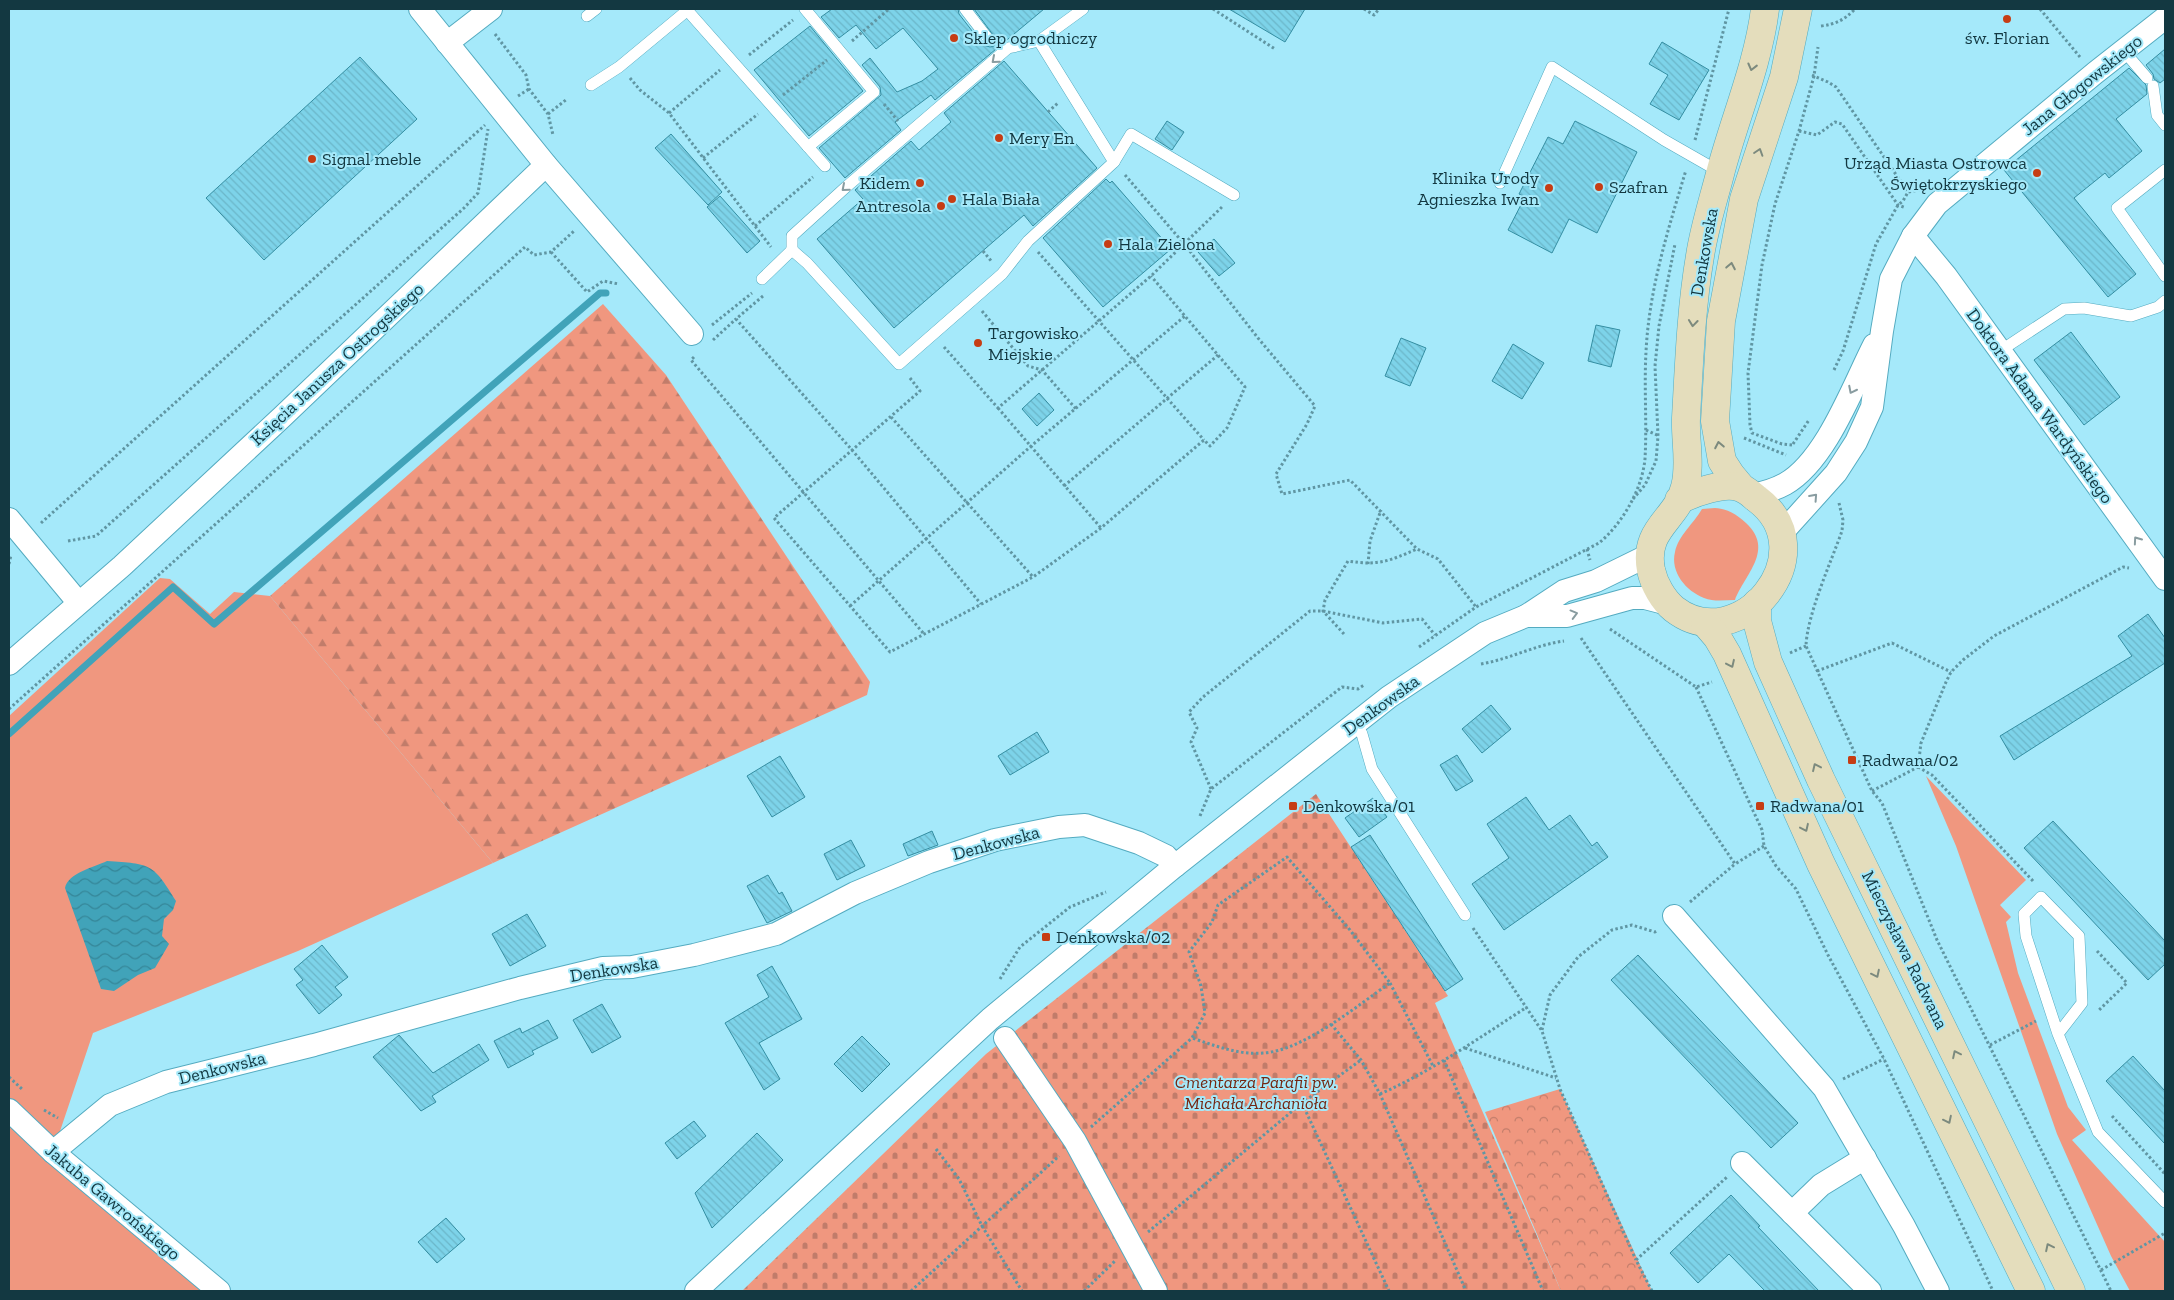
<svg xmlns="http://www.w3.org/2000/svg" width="2174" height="1300" font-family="'Zilla Slab',serif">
<defs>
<pattern id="forest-firs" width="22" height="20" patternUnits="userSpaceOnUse" patternTransform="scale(1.25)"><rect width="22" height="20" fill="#f0977f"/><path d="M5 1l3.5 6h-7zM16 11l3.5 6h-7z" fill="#c17c6a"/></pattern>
<pattern id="cemetery-stones" width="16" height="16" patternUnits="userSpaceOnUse" patternTransform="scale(1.25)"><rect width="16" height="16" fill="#f0977f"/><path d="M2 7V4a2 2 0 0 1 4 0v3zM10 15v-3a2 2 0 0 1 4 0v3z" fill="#c17c6a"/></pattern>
<pattern id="park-crowns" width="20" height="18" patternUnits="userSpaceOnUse" patternTransform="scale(1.25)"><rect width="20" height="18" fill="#f0977f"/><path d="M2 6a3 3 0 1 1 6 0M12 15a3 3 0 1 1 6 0" fill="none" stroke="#c17c6a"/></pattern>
<pattern id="water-waves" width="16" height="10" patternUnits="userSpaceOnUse" patternTransform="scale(1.25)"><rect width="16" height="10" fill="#41a3b9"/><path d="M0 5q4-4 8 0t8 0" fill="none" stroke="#358698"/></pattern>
<pattern id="building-back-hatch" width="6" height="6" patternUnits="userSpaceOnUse" patternTransform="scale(1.25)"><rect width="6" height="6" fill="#7dd3e9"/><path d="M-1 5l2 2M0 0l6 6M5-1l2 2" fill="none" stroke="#6bb6c9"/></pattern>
</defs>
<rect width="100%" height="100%" fill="#a5e9fa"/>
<g fill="#f0977f">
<path d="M1715 508C1728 509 1736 514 1746 523 1775 550 1745 574 1735 600 1725 600 1714 602 1704 598 1686 591 1670 572 1675 552 1678 536 1694 523 1702 509Z"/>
<polygon points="160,578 170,579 210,614 234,592 270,596 493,863 298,951 93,1033 53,1152 219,1291 9,1291 9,716"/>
<polygon points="1926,776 2026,880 2000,905 2011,917 2006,922 2018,973 2068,1107 2086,1130 2072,1140 2165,1242 2165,1291 2130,1291 2111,1256 2057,1134 1956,846"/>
</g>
<polygon fill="url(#forest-firs)" points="603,304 666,375 870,682 867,695 493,863 270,596"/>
<polygon fill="url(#cemetery-stones)" points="1316,794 1448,996 1435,1003 1561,1291 742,1291 986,1054"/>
<polygon fill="url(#park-crowns)" points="1560,1089 1652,1291 1561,1291 1485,1112"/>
<path fill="url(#water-waves)" d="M107 861C151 864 153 863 176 901L173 910 164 919 162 936 169 944 155 968 138 975 114 991 101 989 65 888C68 873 94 867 107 861Z"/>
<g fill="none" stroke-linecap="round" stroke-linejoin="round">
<polyline stroke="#41a3b9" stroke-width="7" points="9,734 173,587 214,624 600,293 606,293"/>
</g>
<g fill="url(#building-back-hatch)" stroke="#348ea2">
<polygon points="832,9 958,9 959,14 983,45 990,47 994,46 996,39 974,9 1044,9 935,100 931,95 895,122 901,130 845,178 819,148 881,95 880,87 862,65 870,58 897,92 922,81 938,69 903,28 876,49 856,25 839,38 821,17"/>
<polygon points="1229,9 1305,9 1285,42"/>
<polygon points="810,26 863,91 809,136 754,70"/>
<polygon points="1662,42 1709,70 1679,120 1650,104 1668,75 1649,64"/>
<polygon points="2165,49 2165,79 2160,83 2154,79 2153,74 2146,65"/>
<polygon points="360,57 417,119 264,260 206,198"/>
<polygon points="1004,61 1097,168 1033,226 1024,215 894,328 817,239 863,199 855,190 911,141 919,150 951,122 944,113"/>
<polygon points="2129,68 2146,85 2147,94 2116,119 2142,151 2109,178 2105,173 2074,198 2136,274 2108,297 2004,170"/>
<polygon points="1167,121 1184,132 1172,150 1155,139"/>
<polygon points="1575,121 1637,152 1597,233 1569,219 1552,253 1508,230 1525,197 1519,194 1548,137 1563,144"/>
<polygon points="671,134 722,192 708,205 655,148"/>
<polygon points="1106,179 1110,183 1112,181 1171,249 1103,307 1043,238"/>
<polygon points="720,196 760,241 747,253 707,207"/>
<polygon points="1214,239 1235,263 1219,276 1198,252"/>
<polygon points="1596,325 1620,330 1611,367 1588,361"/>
<polygon points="2071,332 2120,397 2084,425 2034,360"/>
<polygon points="1401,338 1426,348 1410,386 1385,376"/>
<polygon points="1513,344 1544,363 1522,399 1492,381"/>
<polygon points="1039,393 1054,410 1037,426 1022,409"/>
<polygon points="2148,614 2165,638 2165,663 2014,760 2000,736 2132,656 2118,636"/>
<polygon points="1491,705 1511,729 1482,753 1462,729"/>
<polygon points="1037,732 1049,752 1010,775 998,756"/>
<polygon points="1457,755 1473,781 1456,791 1440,765"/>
<polygon points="780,756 805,797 772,817 747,776"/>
<polygon points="1526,797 1549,830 1570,815 1592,846 1597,842 1608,857 1504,930 1472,884 1509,858 1487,824"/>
<polygon points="1373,798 1387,817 1359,837 1345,818"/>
<polygon points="2053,821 2165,941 2165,964 2148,980 2024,848"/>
<polygon points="932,831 938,845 908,856 903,844"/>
<polygon points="1370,835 1463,979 1445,991 1351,847"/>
<polygon points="851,840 865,866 837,880 824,854"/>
<polygon points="768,875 779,894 782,892 792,911 767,923 747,886"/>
<polygon points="527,914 546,946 510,966 492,934"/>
<polygon points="322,945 348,977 335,987 342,995 319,1014 296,985 303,980 294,969"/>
<polygon points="1638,955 1798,1123 1771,1148 1611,980"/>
<polygon points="772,966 802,1019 759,1043 780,1079 764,1090 725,1023 769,997 757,975"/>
<polygon points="602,1004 621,1037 592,1053 573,1020"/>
<polygon points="548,1020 558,1038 532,1051 534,1054 508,1068 494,1041 520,1028 522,1033"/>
<polygon points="399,1035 433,1073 479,1044 489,1060 432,1096 436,1102 421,1111 373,1057"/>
<polygon points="862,1036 890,1064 862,1092 834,1064"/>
<polygon points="2133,1056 2165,1091 2165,1144 2106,1081"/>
<polygon points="694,1121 706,1136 677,1159 665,1143"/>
<polygon points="757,1133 783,1160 712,1228 695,1193"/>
<polygon points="1731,1195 1760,1226 1758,1227 1819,1291 1765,1291 1729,1254 1698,1283 1670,1253"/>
<polygon points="446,1218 465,1239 437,1263 418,1242"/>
</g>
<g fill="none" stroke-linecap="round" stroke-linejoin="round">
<g stroke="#54abc0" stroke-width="12">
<g id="lane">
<polyline points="805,9 874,92 808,147"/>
<polyline points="965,9 989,40"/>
<polyline points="687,10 825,166"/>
<polyline points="587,16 596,9"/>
<polyline points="2123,50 2147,78"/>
<polyline points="591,85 619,67 689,9"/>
<polyline points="2153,86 2157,115 2165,125"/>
<polyline points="1114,162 1131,134 1234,195"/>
<polyline points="2165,170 2117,208 2165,276"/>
<polyline points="1500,183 1552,67 1664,140 1720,172"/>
<polyline points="792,250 792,236 846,187 1008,48 1039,41 1083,9"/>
<polyline points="762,279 792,250 807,263 899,364 1002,274 1028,241 1114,162 1039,41"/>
<polyline points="2000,351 2064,309 2084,308 2131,316 2158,307 2165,301"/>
<polyline points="1356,723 1362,734 1372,769 1465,915"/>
<polyline points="2058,1034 2026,936 2024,914 2041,897 2079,936 2082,1003 2058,1034 2098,1132 2165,1202"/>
</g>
</g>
<g stroke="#54abc0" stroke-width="24">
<g id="street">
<polyline points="420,9 546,165 692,334"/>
<polyline points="447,43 491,9"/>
<polyline points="1913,236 1946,276 2165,579"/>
<path d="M1752 495C1763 493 1774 490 1785 484 1826 461 1853 386 1874 345"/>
<polyline points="9,519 78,602"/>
<polyline points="1782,533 1836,473 1856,442 1872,407 1882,331 1891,279 1913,236 1937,204 2095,73 2165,18"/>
<polyline points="1526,616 1567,616 1632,598 1645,598 1668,604"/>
<polyline points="9,664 122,566 282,417 546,165"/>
<polyline points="1674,916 1824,1088 1904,1226 1938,1291"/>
<polyline points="1005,1038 1075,1141 1156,1291"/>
<polyline points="9,1110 53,1152 219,1291"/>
<polyline points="53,1152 110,1105 166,1082 314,1045 520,988 603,968 632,967 694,955 776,934 855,893 929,862 995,840 1059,827 1085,825 1139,843 1166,856 1175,866"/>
<polyline points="1742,1163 1870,1291"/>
<polyline points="1792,1213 1821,1185 1865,1158"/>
<polyline points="696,1291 990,1019 1175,866 1356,723 1389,697 1485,633 1526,616 1564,591 1596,581 1649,555"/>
</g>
</g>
<g stroke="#54abc0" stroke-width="29">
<g id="secondary">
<polyline points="1741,487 1731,475 1722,461 1715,421 1721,321 1744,199 1784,77 1798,9"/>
<path d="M1679 500C1694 493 1725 481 1741 488 1747 490 1752 495 1757 499 1828 552 1740 660 1674 609 1663 600 1654 584 1651 570 1643 528 1677 520 1685 487 1691 465 1685 440 1686 418 1689 364 1691 309 1700 256 1704 229 1713 201 1720 174 1734 120 1758 65 1765 9"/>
<polyline points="1757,603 1757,621 1768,662 1821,780 2071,1291"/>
<polyline points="1705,623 1717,637 1727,654 1821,864 2031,1291"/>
</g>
</g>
<g stroke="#6096a3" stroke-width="3" stroke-dasharray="2.5 2.5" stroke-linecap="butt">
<polyline points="1213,9 1275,49"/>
<polyline points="1364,9 1374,15 1379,9"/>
<polyline points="2040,9 2080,57"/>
<path d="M1821 26C1836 24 1844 20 1854 10"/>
<polyline points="495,34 526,75 529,89 548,114 553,135"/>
<polyline points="852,41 889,9"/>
<polyline points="749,55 793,20"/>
<polyline points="1812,75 1828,82 1836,87 1908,192"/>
<polyline points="630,78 640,90 669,113 771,247"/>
<polyline points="783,95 827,60"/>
<polyline points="518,96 529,89"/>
<polyline points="884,104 898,121"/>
<polyline points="1048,112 1059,102"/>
<polyline points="669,113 720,70"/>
<polyline points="548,114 567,99"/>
<polyline points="1799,131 1817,135 1835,122 1842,124 1898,205 1906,208"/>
<polyline points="1695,140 1729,9"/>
<polyline points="703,158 758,114"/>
<polyline points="1125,175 1185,245 1258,338 1315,406 1307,424 1276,474 1282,494 1350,480 1417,549 1438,559 1476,607"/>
<polyline points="755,226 813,177"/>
<polyline points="983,251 992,262"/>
<polyline points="551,252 587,292 603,281 619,284"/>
<polyline points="1038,252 1204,440"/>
<polyline points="763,296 736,319 852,450 981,604"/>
<polyline points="982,311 1028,366 1042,370 1076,409"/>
<polyline points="712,325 752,293"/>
<polyline points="713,340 736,319"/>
<polyline points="944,347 998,408 1151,276 1223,206"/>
<polyline points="694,357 691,360 924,634"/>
<polyline points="1834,370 1843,351 1876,244 1898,205 1903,201 1908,192 1919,190"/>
<polyline points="910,378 920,391 774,518 890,652 1033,577 1101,528 1204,440 1210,446 1227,428 1245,387 1151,276"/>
<polyline points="998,408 1101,528"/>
<polyline points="891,417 1033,577"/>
<polyline points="1646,430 1659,436"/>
<polyline points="1744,438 1786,455"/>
<polyline points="1793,444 1809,420"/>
<polyline points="1792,445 1782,444 1752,433 1750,425 1748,373 1762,265 1775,204 1799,131 1814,76 1818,47"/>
<polyline points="1064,486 1218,355"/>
<polyline points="1633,499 1645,485 1656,461 1658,436 1655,366 1659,326 1675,244"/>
<path d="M1839 503 1843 520 1842 531C1831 562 1807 615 1806 646L1872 791 1882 803 1937 940 2111 1291"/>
<polyline points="41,523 485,125"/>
<polyline points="68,541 96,536 464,208 478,193 488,129"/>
<polyline points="1587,549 1590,560"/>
<polyline points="9,564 11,555"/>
<polyline points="1368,564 1370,541 1381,510"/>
<polyline points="850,606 1030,447 1185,316"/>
<polyline points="1610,629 1696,687 1712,682"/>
<path d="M1344 634 1323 611 1325 600 1348 561C1378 566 1389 561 1417 549"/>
<polyline points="1581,638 1735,864 1764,846"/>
<path d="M1419 647 1476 607 1599 543C1623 523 1642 489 1645 459 1647 423 1644 387 1646 352 1649 289 1668 230 1686 170"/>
<polyline points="1790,653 1806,646"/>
<path d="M1481 664C1510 659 1535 645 1564 641"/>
<polyline points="1817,671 1892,643 1951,672"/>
<polyline points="1696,687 1762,830 1764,846 1776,866 1796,889 1828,955 1884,1059 1993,1291"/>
<polyline points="9,709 525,247 534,255 551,252 574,231"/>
<polyline points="1918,767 1932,775 2034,882"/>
<polyline points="1211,789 1191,742 1197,728 1189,712 1203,697 1310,611 1323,611 1383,623 1422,619 1435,635"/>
<polyline points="1872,791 1918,767 1921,743 1946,682 1951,672 1963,660 1994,636 2123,567 2129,568"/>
<polyline points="1200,816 1211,789 1342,687 1358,689 1364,685"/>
<polyline points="1690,902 1735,864"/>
<polyline points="1473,928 1542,1031 1560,1089 1636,1260"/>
<polyline points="2097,951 2127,983 2098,1011"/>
<polyline points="1000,979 1020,947 1070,907 1106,892"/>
<polyline points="1390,983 1433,1066"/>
<polyline points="1331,1024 1361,1060 1380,1094 1466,1291"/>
<polyline points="1542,1030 1550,995 1578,957 1612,930 1632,925 1655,932 1657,931"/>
<polyline points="1990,1045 2036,1021"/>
<polyline points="1465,1048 1556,1078"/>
<polyline points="1444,1060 1543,1291"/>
<polyline points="9,1077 23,1090"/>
<polyline points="1843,1079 1884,1059"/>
<path d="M1380 1094C1432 1071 1479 1038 1527 1007"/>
<polyline points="1302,1103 1389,1291"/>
<polyline points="44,1110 58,1118"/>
<polyline points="2112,1116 2165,1174"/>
<path d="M1091 1127 1192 1038 1205 1013 1201 986 1189 952 1212 922 1218 905 1287 857 1350 930 1390 983C1358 1005 1303 1051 1263 1053 1238 1055 1216 1046 1192 1038"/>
<polyline points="936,1149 959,1179 982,1226 1022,1291"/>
<polyline points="1148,1232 1302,1103 1361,1060"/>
<polyline points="2101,1270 2165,1233"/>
<polyline points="911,1291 1059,1156"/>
<polyline points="1084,1291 1115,1261"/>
<polyline points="1652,1291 1636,1260 1727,1177"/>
</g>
<use href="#lane" stroke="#fff" stroke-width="11"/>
<use href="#street" stroke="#fff" stroke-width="22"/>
<use href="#secondary" stroke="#e4ddbc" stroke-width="28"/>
</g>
<defs><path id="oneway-chevron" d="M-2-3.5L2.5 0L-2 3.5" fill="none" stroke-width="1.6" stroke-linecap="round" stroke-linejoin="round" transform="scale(1.25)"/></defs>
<g stroke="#899ca0">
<use href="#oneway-chevron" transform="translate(995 60) rotate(139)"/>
<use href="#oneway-chevron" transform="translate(845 188) rotate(139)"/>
<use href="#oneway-chevron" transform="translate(1852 390) rotate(117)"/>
<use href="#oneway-chevron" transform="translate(1814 497) rotate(-48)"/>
<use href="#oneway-chevron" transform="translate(2137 540) rotate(-125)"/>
<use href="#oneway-chevron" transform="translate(1574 614) rotate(-15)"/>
</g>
<g stroke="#7c8a7e">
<use href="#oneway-chevron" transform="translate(1752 67) rotate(104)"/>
<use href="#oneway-chevron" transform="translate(1759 152) rotate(-72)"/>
<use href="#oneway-chevron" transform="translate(1731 266) rotate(-79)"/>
<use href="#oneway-chevron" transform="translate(1693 323) rotate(96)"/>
<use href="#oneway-chevron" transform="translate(1719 445) rotate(-101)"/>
<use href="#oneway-chevron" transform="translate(1731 664) rotate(65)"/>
<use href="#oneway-chevron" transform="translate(1816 767) rotate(-115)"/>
<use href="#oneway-chevron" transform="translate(1805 828) rotate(65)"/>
<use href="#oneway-chevron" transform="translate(1876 974) rotate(64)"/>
<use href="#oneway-chevron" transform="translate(1956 1054) rotate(-116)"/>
<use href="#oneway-chevron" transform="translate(1948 1120) rotate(64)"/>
<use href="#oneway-chevron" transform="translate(2049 1247) rotate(-116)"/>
</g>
<g fill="#c63d14" stroke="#a5e9fa" stroke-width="2">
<circle cx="2007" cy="19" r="5"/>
<circle cx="954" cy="38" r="5"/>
<circle cx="999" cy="138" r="5"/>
<circle cx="312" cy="159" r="5"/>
<circle cx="2037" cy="173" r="5"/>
<circle cx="920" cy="183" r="5"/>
<circle cx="1599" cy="187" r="5"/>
<circle cx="1549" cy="188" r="5"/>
<circle cx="952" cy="199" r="5"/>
<circle cx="941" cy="206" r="5"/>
<circle cx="1108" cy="244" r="5"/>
<circle cx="978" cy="343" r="5"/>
<rect x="1847" y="755" width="10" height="10" rx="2.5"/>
<rect x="1288" y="801" width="10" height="10" rx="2.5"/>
<rect x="1755" y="801" width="10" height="10" rx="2.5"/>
<rect x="1041" y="932" width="10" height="10" rx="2.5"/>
</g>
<g text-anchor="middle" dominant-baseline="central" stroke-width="4" stroke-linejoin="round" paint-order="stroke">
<g font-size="18" fill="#133841" stroke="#a5e9fa" text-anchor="start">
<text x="964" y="38">Sklep ogrodniczy</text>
<text x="2007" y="38" text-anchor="middle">św. Florian</text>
<text x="1009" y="138">Mery En</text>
<text x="322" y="159">Signal meble</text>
<text x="2027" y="163" text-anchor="end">Urząd Miasta Ostrowca<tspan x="2027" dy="21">Świętokrzyskiego</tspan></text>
<text x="1539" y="178" text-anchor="end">Klinika Urody<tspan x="1539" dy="21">Agnieszka Iwan</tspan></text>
<text x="910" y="183" text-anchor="end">Kidem</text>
<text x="1609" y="187">Szafran</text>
<text x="962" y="199">Hala Biała</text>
<text x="931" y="206" text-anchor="end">Antresola</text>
<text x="1118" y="244">Hala Zielona</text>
<text x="988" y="333">Targowisko<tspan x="988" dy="21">Miejskie</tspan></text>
<text x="1862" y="760">Radwana/02</text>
<text x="1303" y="806">Denkowska/01</text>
<text x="1770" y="806">Radwana/01</text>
<text x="1056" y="937">Denkowska/02</text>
</g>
<g font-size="18" fill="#133841" stroke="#a5e9fa">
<text transform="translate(2082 85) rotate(-39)">Jana Głogowskiego</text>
<text transform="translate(1704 252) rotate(-80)">Denkowska</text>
<text transform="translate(337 364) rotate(-43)">Księcia Janusza Ostrogskiego</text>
<text transform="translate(2040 406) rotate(54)">Doktora Adama Wardyńskiego</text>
<text transform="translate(1381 705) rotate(-36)">Denkowska</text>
<text transform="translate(996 843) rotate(-15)">Denkowska</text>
<text transform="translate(1905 950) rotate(64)">Mieczysława Radwana</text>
<text transform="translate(614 969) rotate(-9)">Denkowska</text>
<text transform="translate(222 1068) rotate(-14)">Denkowska</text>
<text transform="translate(113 1202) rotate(40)">Jakuba Gawrońskiego</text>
</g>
<g font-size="18" font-style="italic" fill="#742712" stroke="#a5e9fa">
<text x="1256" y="1082">Cmentarza Parafii pw.<tspan x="1256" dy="21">Michała Archanioła</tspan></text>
</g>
</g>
<rect width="2174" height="1300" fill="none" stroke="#133841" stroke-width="20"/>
</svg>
